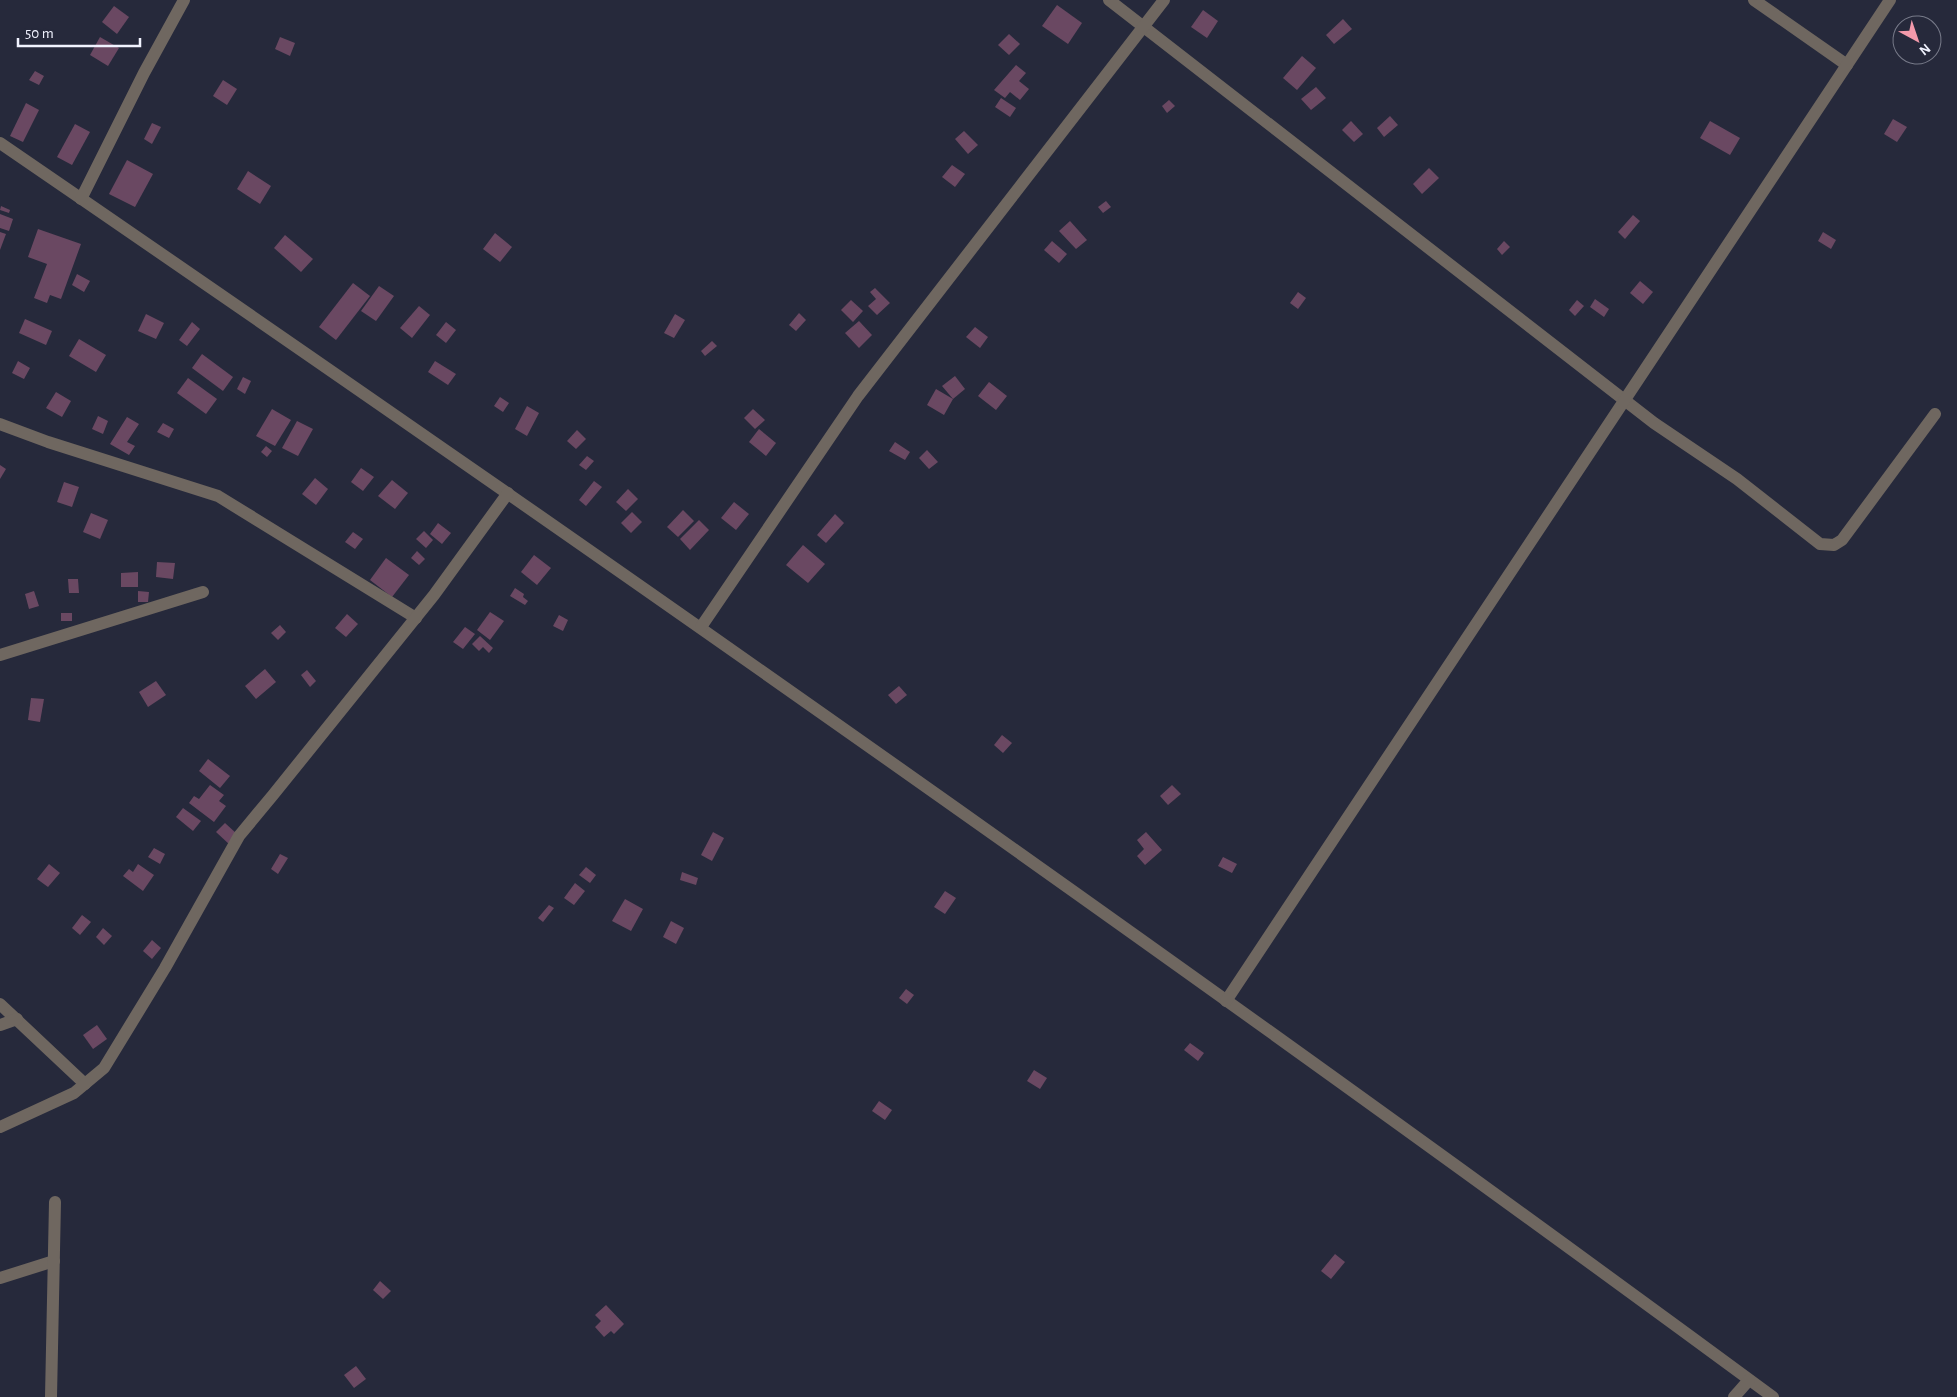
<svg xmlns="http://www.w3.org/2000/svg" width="1957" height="1397" font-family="'Alegreya Sans',sans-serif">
<rect width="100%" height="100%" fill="#26293b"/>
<g fill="#6a4862">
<polygon points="1057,5 1082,23 1068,44 1042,26"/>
<polygon points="114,6 129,17 117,34 102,22"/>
<polygon points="1203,10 1218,21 1207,38 1191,27"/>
<polygon points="1343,19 1352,29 1334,44 1326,35"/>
<polygon points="1009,34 1020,44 1009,55 998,45"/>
<polygon points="100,37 119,48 108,66 90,55"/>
<polygon points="280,37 295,43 290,56 275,49"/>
<polygon points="1302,56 1316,68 1297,90 1283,78"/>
<polygon points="1016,65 1026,73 1019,81 1029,89 1020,100 1010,92 1005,98 994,90"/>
<polygon points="35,71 44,76 39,85 29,80"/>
<polygon points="223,80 237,89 227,105 213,96"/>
<polygon points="1316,87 1326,98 1311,110 1301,99"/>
<polygon points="1001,98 1016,108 1010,117 995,107"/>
<polygon points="1169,100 1175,106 1167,113 1162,106"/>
<polygon points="26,103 39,110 23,142 10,136"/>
<polygon points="1390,116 1398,125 1384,137 1377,128"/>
<polygon points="1893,119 1907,127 1897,142 1884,134"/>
<polygon points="1351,121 1363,134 1354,142 1342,130"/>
<polygon points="1710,121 1740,138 1730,155 1700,138"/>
<polygon points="152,123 161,127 152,144 144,139"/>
<polygon points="75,124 90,132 72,165 57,157"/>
<polygon points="964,131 978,145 968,154 955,139"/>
<polygon points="127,160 153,174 135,207 109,194"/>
<polygon points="952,165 965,174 955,187 942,177"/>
<polygon points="1429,168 1439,178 1422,194 1413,184"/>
<polygon points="248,171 271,186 260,204 237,189"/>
<polygon points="1106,201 1111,207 1103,213 1098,207"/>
<polygon points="1,206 10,210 9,213 0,210"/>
<polygon points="0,214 13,219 9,231 0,228"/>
<polygon points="1633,215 1640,221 1625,239 1618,232"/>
<polygon points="1070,221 1087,240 1076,249 1059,231"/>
<polygon points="38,229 81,244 61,299 50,295 47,303 34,298 47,264 28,257"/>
<polygon points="0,232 6,234 0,250"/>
<polygon points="1823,232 1836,240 1831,249 1818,241"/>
<polygon points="495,233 512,247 500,262 483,249"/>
<polygon points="285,235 313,259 301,272 274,248"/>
<polygon points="1052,241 1067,254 1059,263 1044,250"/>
<polygon points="1504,241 1510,247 1502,255 1497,249"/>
<polygon points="77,274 90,281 84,292 72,285"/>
<polygon points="1640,281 1653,292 1643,304 1630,293"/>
<polygon points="353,283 370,296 336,340 319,327"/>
<polygon points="379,286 394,296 376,321 361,311"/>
<polygon points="875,288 890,303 877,315 868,306 876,299 870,292"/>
<polygon points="1298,292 1306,298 1298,309 1290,303"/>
<polygon points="1595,299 1609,309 1604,317 1590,307"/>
<polygon points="851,300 863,311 853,322 841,310"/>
<polygon points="1577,300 1584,306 1575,316 1569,310"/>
<polygon points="419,306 430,315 412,338 400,328"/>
<polygon points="799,313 806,320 796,331 789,325"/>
<polygon points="146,314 164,323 156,339 138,331"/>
<polygon points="675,314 685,320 674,338 664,333"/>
<polygon points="25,319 52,331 46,345 19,333"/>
<polygon points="859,321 872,335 859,348 845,333"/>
<polygon points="192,322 200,329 187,346 179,340"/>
<polygon points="446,322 456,330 446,343 436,335"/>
<polygon points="975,327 988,337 980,348 966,337"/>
<polygon points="79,339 106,355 96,372 69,356"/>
<polygon points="712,341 717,346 705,356 701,351"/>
<polygon points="202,354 233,377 223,391 192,368"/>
<polygon points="18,361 30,368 24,379 12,373"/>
<polygon points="435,361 456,374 448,385 428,372"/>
<polygon points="955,376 965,389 953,399 942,386"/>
<polygon points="243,377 251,381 245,394 237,389"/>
<polygon points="188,378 217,399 206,414 177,393"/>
<polygon points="989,382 1007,396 996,410 978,396"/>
<polygon points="936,389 953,399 944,415 927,405"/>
<polygon points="56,392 71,401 62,417 46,408"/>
<polygon points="500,397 509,403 503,412 494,406"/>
<polygon points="527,406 539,413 527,436 515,429"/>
<polygon points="272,409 291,420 275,446 256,436"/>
<polygon points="753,409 765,420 755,429 744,418"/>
<polygon points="98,416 108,421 103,434 92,429"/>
<polygon points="127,417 139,424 127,442 135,446 129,455 110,444"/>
<polygon points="297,421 313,429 298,456 282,448"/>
<polygon points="163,423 174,429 169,438 157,432"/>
<polygon points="759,429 776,443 766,456 749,442"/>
<polygon points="577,430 586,439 576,449 567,441"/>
<polygon points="895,442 910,452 905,460 889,451"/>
<polygon points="266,446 272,451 267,457 261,452"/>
<polygon points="927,450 938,462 929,469 919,458"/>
<polygon points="587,456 594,461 586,470 579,465"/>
<polygon points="0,465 6,469 0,479"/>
<polygon points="361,468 374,477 363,491 351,482"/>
<polygon points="315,478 328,489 316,505 302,494"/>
<polygon points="392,480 408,493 395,509 378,496"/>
<polygon points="594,481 602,487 586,506 579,500"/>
<polygon points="64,482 79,487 72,507 57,502"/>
<polygon points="628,489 638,499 626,511 616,502"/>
<polygon points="734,502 749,514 736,530 721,518"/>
<polygon points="683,510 694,521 678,537 667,527"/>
<polygon points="632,512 642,522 631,533 621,523"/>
<polygon points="91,513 108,520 100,539 83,532"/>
<polygon points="835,514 844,523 826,543 817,535"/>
<polygon points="699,520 709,530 690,550 680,539"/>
<polygon points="438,523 451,533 442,544 430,534"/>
<polygon points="424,531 433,540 426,548 416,539"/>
<polygon points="353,532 363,539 355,549 345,542"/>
<polygon points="803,545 825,564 808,583 786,565"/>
<polygon points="417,551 425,559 419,565 411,558"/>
<polygon points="534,555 551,568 537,585 521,572"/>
<polygon points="386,558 409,575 392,597 370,580"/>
<polygon points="157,562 175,563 173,579 156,577"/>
<polygon points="138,572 138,587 121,587 121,573"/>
<polygon points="68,579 78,579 79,593 69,593"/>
<polygon points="515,588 524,594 523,597 528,601 525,605 510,596"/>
<polygon points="34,591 39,606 29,609 25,594"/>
<polygon points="138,591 149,592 148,602 138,602"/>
<polygon points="490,612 504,621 490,640 477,630"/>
<rect x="61" y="613" width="11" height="8"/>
<polygon points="347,614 358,624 346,637 335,628"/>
<polygon points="559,615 568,620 563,631 553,626"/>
<polygon points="280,625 286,632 278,640 271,633"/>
<polygon points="465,627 475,634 463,649 453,642"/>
<polygon points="480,636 493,648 489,653 483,647 479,651 472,644"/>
<polygon points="265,669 276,682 256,699 245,686"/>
<polygon points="307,670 316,681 310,687 301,675"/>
<polygon points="156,681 166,695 148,707 139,692"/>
<polygon points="899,686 907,695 896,704 888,695"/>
<polygon points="31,698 44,699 40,722 28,720"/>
<polygon points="1002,735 1012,743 1003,753 994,745"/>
<polygon points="208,759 230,776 220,788 199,771"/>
<polygon points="210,785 224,795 219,801 226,806 214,822 189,803 194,796 199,799"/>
<polygon points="1172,785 1181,794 1168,805 1160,796"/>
<polygon points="183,808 201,821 193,831 176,817"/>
<polygon points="225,823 237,834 230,845 216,832"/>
<polygon points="713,832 724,838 712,861 701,855"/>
<polygon points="1146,832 1162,850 1145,865 1137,856 1144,849 1137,840"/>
<polygon points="154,848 165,854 160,864 148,857"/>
<polygon points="280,854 288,858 278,874 271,869"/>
<polygon points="1223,857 1237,864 1232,873 1218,866"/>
<polygon points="49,864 60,873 48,887 37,879"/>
<polygon points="138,864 154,875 143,891 123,876 129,869 133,872"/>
<polygon points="586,867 596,875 590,883 579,875"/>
<polygon points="682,872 698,878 696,885 680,880"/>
<polygon points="575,883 585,891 574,905 564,898"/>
<polygon points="945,891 956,898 945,914 934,907"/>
<polygon points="625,899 643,909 631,931 612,921"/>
<polygon points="549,905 554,908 543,922 538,918"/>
<polygon points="82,915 91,922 80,935 72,928"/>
<polygon points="671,921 684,928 676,944 663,937"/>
<polygon points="103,928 112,936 104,945 96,937"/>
<polygon points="152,940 161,948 152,959 143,951"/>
<polygon points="906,989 914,995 907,1004 899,998"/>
<polygon points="97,1025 107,1039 93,1049 83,1035"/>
<polygon points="1190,1043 1204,1053 1198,1061 1184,1050"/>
<polygon points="1034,1070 1047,1078 1040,1089 1027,1081"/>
<polygon points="879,1101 892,1110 885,1120 872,1111"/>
<polygon points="1335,1254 1345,1262 1331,1279 1321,1271"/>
<polygon points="380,1281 391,1291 383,1299 373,1290"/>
<polygon points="606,1305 624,1324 614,1334 611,1331 604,1337 595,1327 601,1321 595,1315"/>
<polygon points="356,1366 366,1379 354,1388 344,1375"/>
</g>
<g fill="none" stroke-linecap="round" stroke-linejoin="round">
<g stroke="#6f6760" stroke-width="12">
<polyline points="1109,0 1654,423 1737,479 1820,544 1834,545 1842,540 1935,414"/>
<polyline points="1754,0 1847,65"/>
<path d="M0 143C597 552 1190 968 1773 1397"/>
<polyline points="81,199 144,73 184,0"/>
<polyline points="0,424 48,442 218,496 416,618"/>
<polyline points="701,627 858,396 1164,0"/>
<polyline points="0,655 203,592"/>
<polyline points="1226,1001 1890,0"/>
<polyline points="0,1004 85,1084"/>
<polyline points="0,1025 17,1019"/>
<polyline points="0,1127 74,1093 104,1068 165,968 239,836 273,795 434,595 508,493"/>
<polyline points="0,1278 54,1261"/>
<polyline points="51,1397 55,1202"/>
<polyline points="1734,1397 1749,1380"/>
</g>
</g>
<g transform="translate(1917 40) rotate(140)"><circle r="24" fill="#26293b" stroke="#777a89"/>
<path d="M0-4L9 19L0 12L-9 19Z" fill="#f39aab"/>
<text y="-8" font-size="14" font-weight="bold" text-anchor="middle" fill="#f1f3ff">N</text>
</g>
<path d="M18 38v8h122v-8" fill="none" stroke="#f1f3ff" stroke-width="2.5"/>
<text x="25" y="38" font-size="15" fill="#f1f3ff" stroke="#26293b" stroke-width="4" paint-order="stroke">50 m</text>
</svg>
